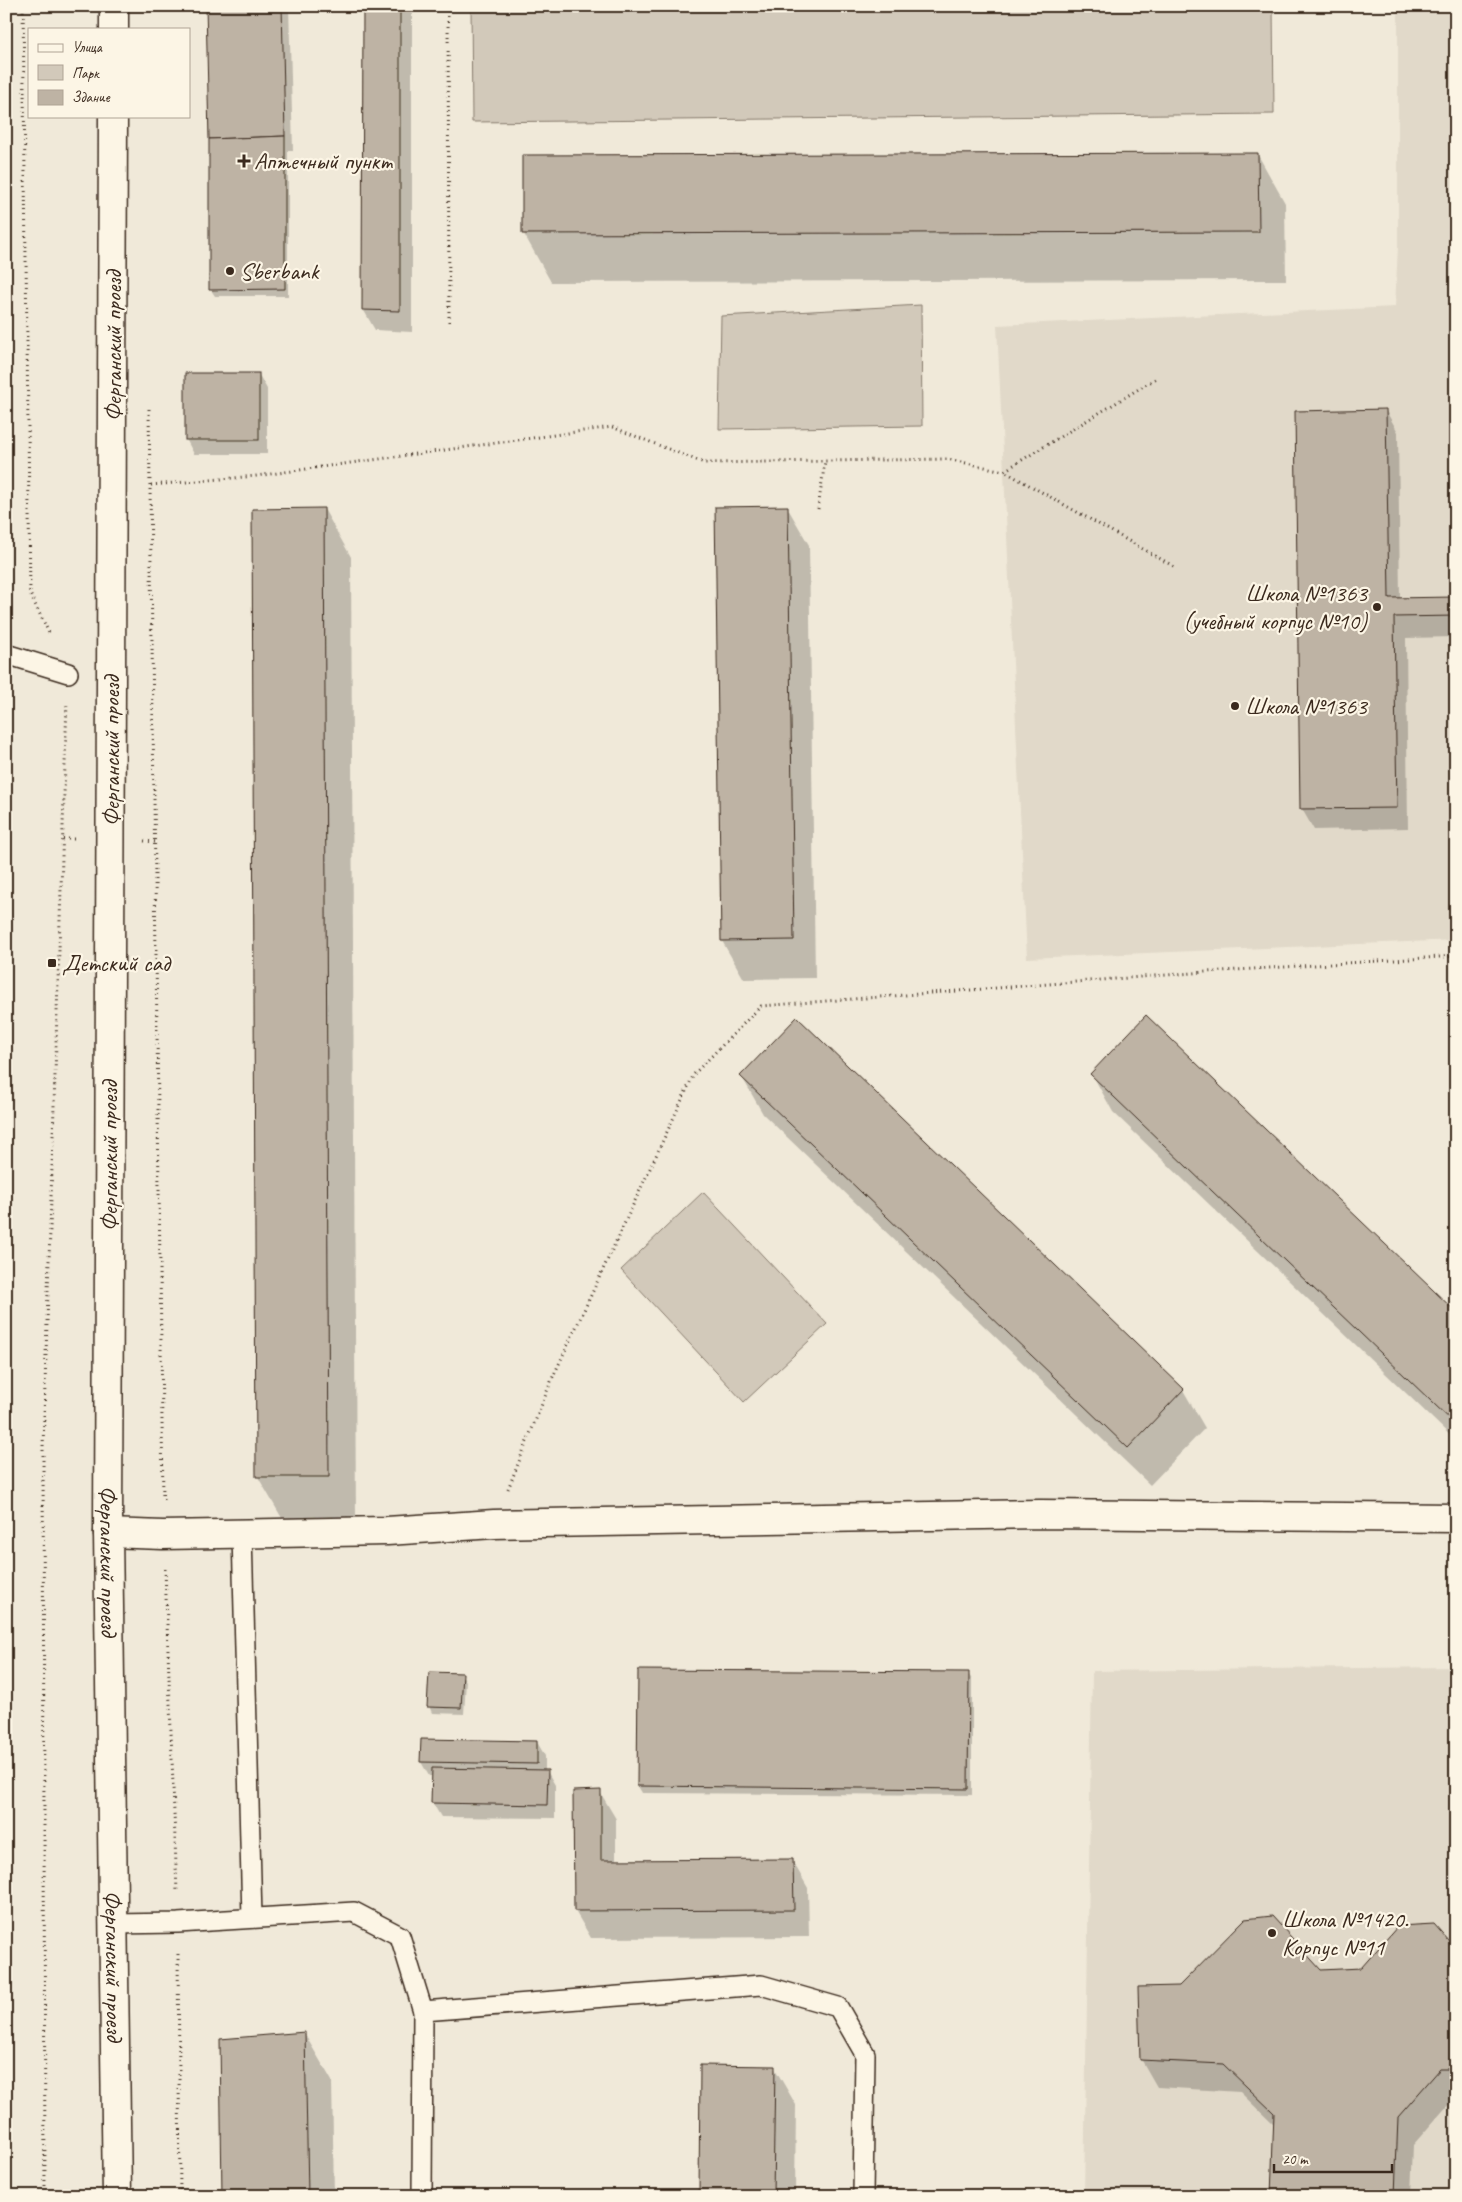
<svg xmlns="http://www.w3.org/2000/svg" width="1462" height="2202" font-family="Caveat,sans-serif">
<rect width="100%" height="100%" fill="#f0e9d9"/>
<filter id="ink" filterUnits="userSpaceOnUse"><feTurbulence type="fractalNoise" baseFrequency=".02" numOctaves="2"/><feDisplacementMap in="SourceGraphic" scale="10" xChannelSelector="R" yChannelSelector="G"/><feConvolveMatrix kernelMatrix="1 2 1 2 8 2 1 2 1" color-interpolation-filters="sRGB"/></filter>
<g filter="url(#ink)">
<g fill="#e1d9c9">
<polygon points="1398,6 1456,6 1456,940 1027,958 997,325 1395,307 1398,246"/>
<polygon points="1456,1667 1456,2196 1084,2196 1092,1671"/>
</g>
<g fill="#d2c9ba" stroke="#867a6c">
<polygon points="471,6 1273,6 1274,114 472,122"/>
<polygon points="921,305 922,426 719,429 721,316"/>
<polygon points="703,1192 827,1324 744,1402 621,1270"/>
</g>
<g fill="#0003">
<polygon points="207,6 289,6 293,150 288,150 288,296 215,296 211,290"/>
<polygon points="364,6 412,6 412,332 375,330 363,309"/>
<polygon points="1258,155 1285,203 1286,280 551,282 524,234"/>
<polygon points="259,375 267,389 267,454 194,454 186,439"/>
<polygon points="1386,411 1398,432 1400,599 1456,598 1456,637 1406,638 1408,828 1314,830 1302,809"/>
<polygon points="787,507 809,545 815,978 744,979 722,941 716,508"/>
<polygon points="324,509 351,557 356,1525 286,1525 258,1477"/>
<polygon points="797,1019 1183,1390 1205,1428 1150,1485 763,1114 742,1077"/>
<polygon points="1092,1074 1456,1314 1456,1441 1113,1112"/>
<polygon points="639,1671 968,1673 972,1680 972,1795 642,1793 638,1786"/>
<polygon points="462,1675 466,1681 464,1714 432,1713 429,1706"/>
<polygon points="537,1742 545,1756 545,1771 547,1771 555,1785 555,1818 441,1817 432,1802 433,1776 429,1776 421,1762"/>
<polygon points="600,1792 616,1819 616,1861 792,1860 808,1888 809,1937 591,1938 575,1911"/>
<polygon points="1456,1951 1456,2096 1413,2145 1411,2196 1272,2196 1274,2125 1240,2092 1157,2087 1141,2059 1179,1987 1321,1971 1362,1969"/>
<polygon points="304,2033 332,2081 334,2196 224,2196"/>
<polygon points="774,2067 796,2105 795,2196 700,2196"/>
</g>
<g fill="#beb3a4" stroke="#3b2a1e">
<polygon points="206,6 282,6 285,136 209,139"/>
<polygon points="363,6 400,6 400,311 362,310"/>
<polygon points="285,136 285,289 209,290 209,139"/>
<polygon points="1258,153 1259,232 522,234 522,155"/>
<rect x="185" y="373" width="74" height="67"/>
<polygon points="1386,409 1389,598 1456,597 1456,616 1394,617 1397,808 1300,809 1295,411"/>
<polygon points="788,506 794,940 721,941 715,507"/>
<polygon points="324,508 329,1477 256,1477 252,509"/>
<polygon points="1146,1015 1456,1312 1456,1425 1090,1074"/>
<polygon points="797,1017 1184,1389 1128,1448 740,1076"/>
<polygon points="638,1670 969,1672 968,1789 637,1786"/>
<polygon points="429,1672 463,1673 461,1708 427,1707"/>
<polygon points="421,1739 537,1741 537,1764 420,1762"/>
<polygon points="432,1768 548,1770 547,1805 431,1803"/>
<polygon points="601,1790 601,1860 793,1859 794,1910 574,1911 573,1791"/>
<polygon points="1272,1916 1321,1970 1361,1968 1398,1926 1434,1924 1456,1949 1456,2069 1440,2069 1398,2117 1395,2196 1271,2196 1274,2113 1223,2064 1140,2060 1138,1987 1179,1986 1245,1919"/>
<polygon points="305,2032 308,2196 222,2196 220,2039"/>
<polygon points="700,2065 775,2066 773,2196 699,2196"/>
</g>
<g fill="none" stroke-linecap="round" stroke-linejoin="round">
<g stroke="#3b2a1e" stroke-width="22">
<g id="service">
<polyline points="6,654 68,673"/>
<polyline points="242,1534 252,1918"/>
<polyline points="113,1924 178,1923 354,1912 400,1936 423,2011 422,2196"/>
<polyline points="423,2011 761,1985 838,2007 865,2054 863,2196"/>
</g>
</g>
<g stroke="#3b2a1e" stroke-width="31">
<polyline id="minor" points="108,1533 163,1535 387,1531 494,1524 1040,1514 1456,1518"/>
</g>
<g stroke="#3b2a1e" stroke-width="31">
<g id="tertiary">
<polyline points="114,29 114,6"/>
<path id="s1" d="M113 116 108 1533 117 2196"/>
</g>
</g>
<g stroke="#3b2a1e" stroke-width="3" stroke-dasharray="1 4" stroke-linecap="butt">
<polyline points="23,6 30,594 50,635"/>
<polyline points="448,6 449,323"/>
<polyline points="1155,379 1004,471 1175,567"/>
<polyline points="149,409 163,1500"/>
<polyline points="151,485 256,476 612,427 704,463 947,459 1004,471"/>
<polyline points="818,509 825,461"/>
<polyline points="63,839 75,839"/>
<polyline points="144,841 156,842"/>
<polyline points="508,1489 552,1379 694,1074 761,1006 1206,972 1456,956"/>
<polyline points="165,1569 177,1893"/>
<polyline points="178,1954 180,2196"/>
<polyline points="45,2196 43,1447 67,702"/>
</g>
<use href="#service" stroke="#fcf5e5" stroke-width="19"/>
<use href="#minor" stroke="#fcf5e5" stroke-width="28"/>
<use href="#tertiary" stroke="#fcf5e5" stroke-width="28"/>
</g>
</g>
<g fill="#3b2a1e" stroke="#fcf5e5" stroke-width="2">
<path d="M241.5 153.5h5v5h5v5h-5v5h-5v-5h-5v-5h5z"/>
<circle cx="230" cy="271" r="5"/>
<circle cx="1377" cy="607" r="5"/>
<circle cx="1235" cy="706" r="5"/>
<rect x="47" y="958" width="10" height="10" rx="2.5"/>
<circle cx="1272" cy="1933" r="5"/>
</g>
<g text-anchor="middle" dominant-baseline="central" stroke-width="4.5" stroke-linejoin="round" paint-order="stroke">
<g font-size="24" fill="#3b2a1e" stroke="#fcf5e5" text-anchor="start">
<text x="254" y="161">Аптечный пункт</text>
<text x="240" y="271">Sberbank</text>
<text x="1367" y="593" text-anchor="end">Школа №1363<tspan x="1367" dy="28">(учебный корпус №10)</tspan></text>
<text x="1245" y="706">Школа №1363</text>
<text x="62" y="963">Детский сад</text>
<text x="1282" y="1919">Школа №1420.<tspan x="1282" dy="28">Корпус №11</tspan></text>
</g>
<g font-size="24" fill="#3b2a1e" stroke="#fcf5e5">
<text transform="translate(113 346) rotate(-90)">Ферганский проезд</text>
<text transform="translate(111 751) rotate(-90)">Ферганский проезд</text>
<text transform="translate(109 1156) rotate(-90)">Ферганский проезд</text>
<text stroke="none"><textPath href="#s1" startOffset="1445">Ферганский проезд</textPath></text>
<text stroke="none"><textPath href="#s1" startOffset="1850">Ферганский проезд</textPath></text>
</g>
</g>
<rect width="1462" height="2202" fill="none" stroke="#fcf5e5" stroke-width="25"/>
<rect x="12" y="12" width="1437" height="2177" fill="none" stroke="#3b2a1e" stroke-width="2" filter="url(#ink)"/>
<rect x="28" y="28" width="162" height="90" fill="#fcf5e5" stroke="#afa495"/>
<rect x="38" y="44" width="25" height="8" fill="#fcf5e5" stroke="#afa495"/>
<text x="72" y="52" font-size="15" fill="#3b2a1e">Улица</text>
<rect x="38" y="65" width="25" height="15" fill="#d2c9ba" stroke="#afa495"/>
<text x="72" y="78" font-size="15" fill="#3b2a1e">Парк</text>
<rect x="38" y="90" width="25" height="15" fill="#beb3a4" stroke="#afa495"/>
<text x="72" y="102" font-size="15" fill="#3b2a1e">Здание</text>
<path d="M1274 2164v8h118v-8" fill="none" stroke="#3b2a1e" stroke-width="2.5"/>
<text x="1282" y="2164" font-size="15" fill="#3b2a1e" stroke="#fcf5e5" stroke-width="4" paint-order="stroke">20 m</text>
</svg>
